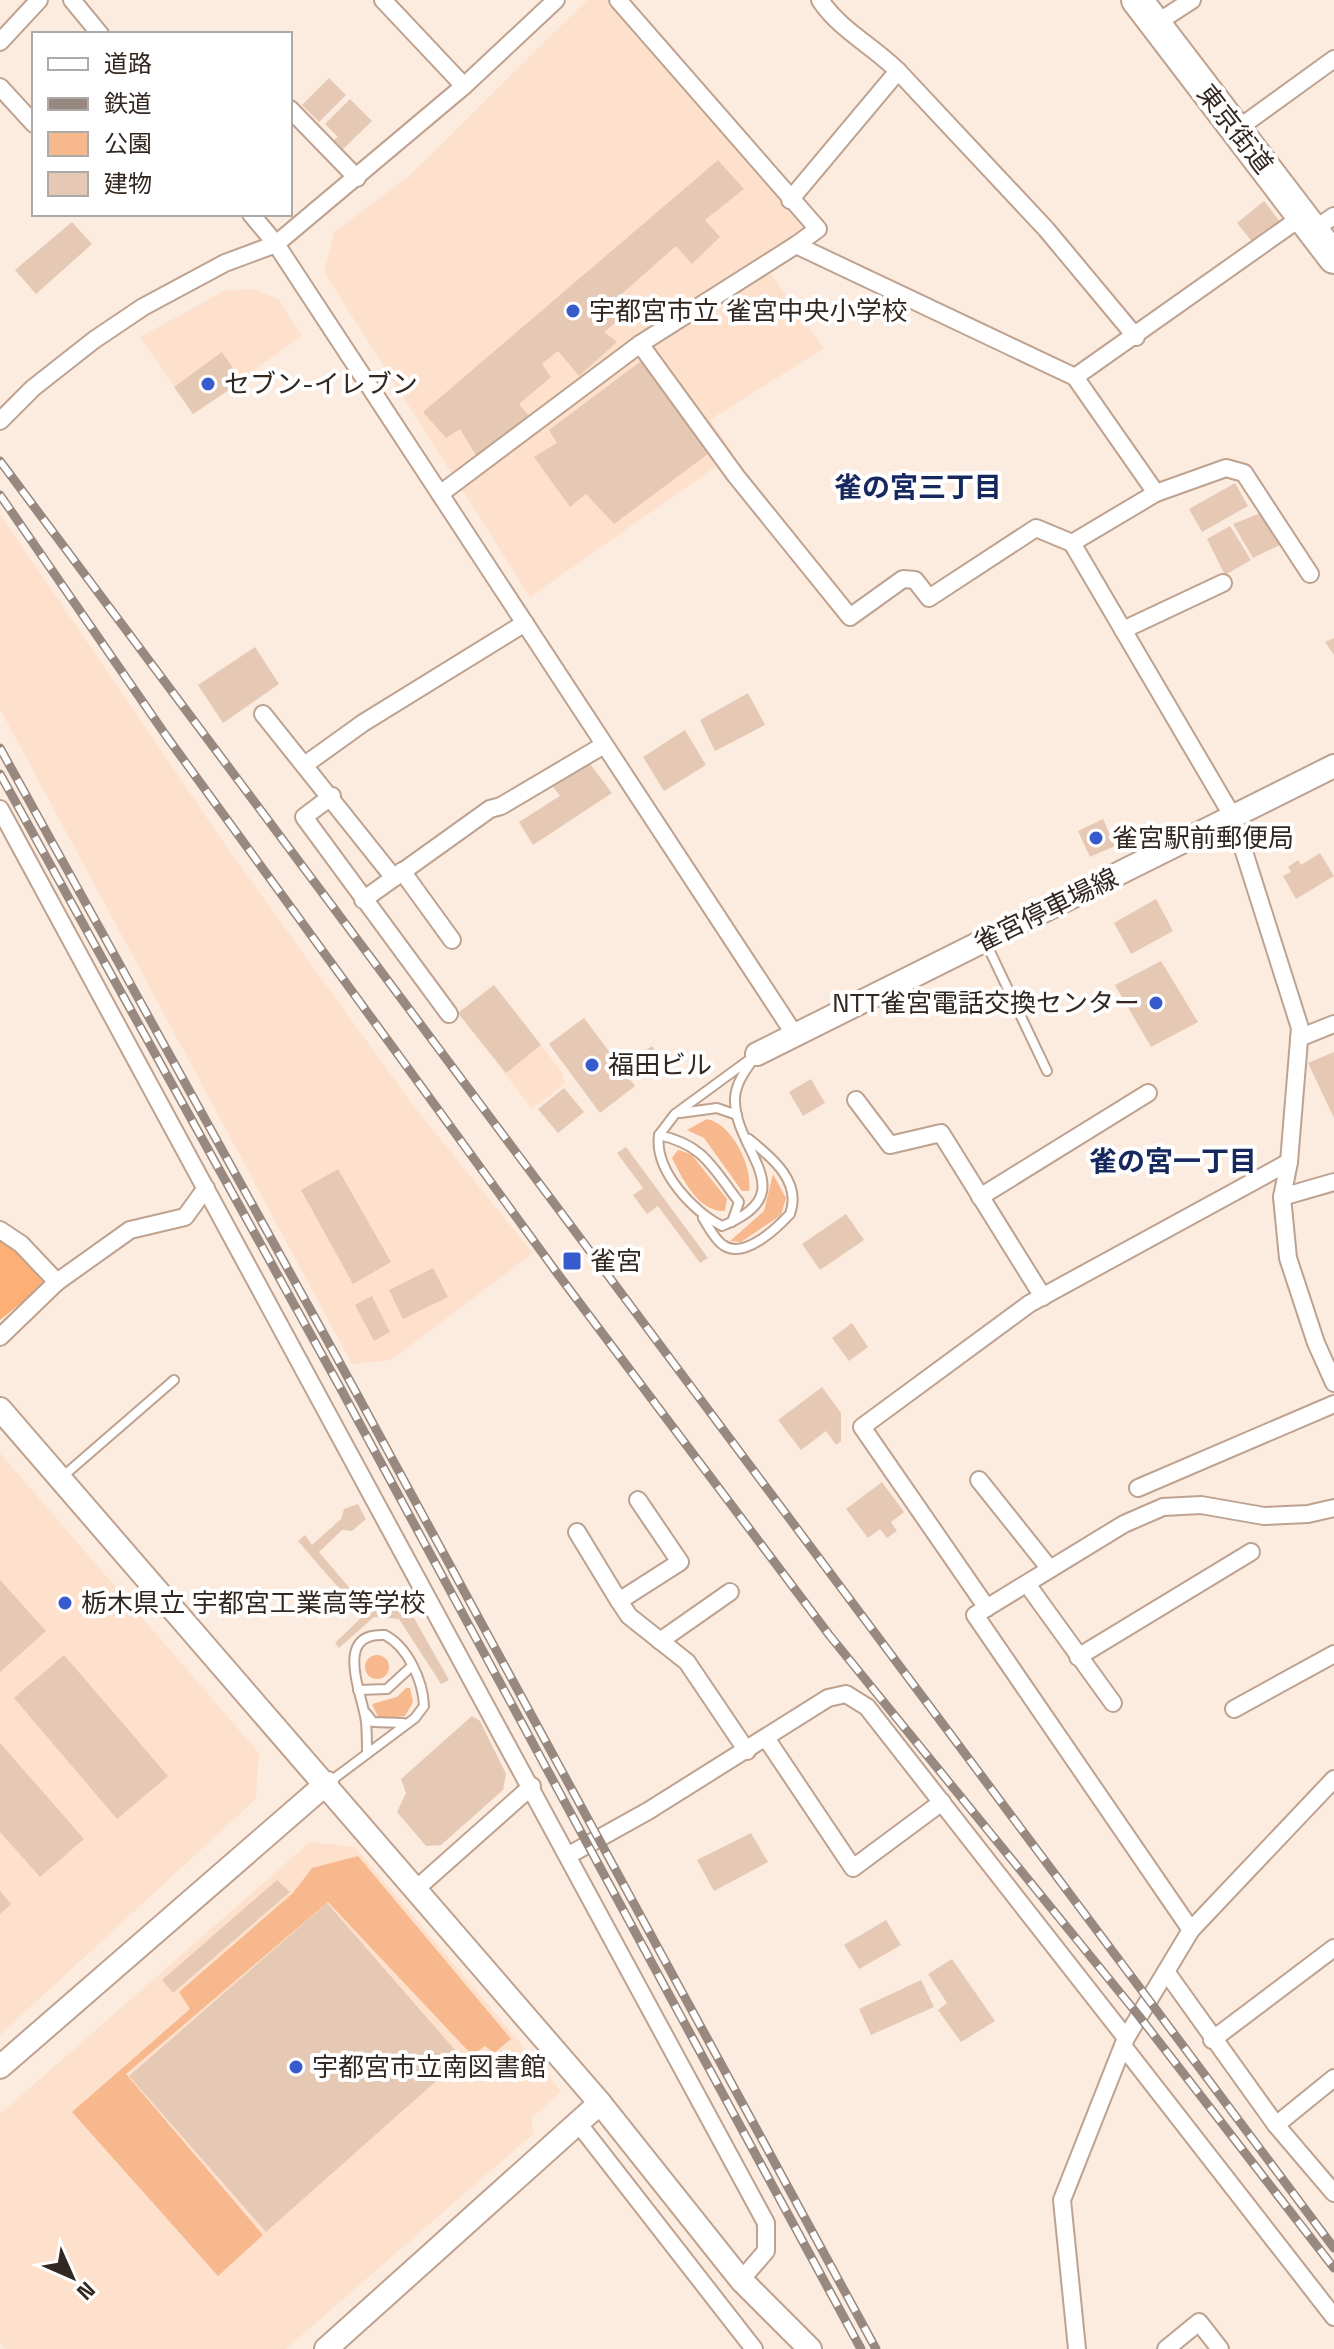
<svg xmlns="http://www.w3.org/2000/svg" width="1334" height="2349" font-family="'Space Grotesk','Noto Sans JP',sans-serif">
<rect width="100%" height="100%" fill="#fcebdf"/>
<g fill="#fee1cd">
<polygon points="587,0 611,0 815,219 770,273 824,348 710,420 734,454 530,597 324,272 334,232 408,177"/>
<polygon points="252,289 278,299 302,336 193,414 140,337 224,291"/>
<polygon points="0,514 233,856 412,1104 533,1253 391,1360 352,1364 0,709"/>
<polygon points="494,985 562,1072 565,1082 561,1087 532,1109 458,1013"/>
<polygon points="0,1453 259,1753 256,1799 0,2035"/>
<polygon points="310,1842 355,1847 561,2091 531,2119 534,2133 286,2349 6,2349 0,2342 0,2114"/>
</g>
<g fill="#f6b88c">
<path d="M707 1119C732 1124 753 1166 749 1191H742L704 1138 687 1130Z"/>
<path d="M678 1150 691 1154 727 1199 725 1211C699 1213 682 1178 672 1158Z"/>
<polygon points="773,1174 786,1198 781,1215 741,1242 730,1241 764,1211"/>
<circle cx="377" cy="1667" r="12"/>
<polygon points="406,1688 410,1688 413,1702 405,1716 379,1719 372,1704 397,1697"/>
<polygon points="358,1856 511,2039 494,2053 485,2046 472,2055 328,1902 126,2074 263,2235 218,2276 72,2112 190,2009 179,1992 293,1893 312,1868"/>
</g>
<polygon fill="#feaf75" points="0,1240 16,1247 46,1283 0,1320"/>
<g fill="#e6c9b5">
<polygon points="329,78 346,95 319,122 302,105"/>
<polygon points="350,99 372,121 343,149 334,140 338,137 325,124"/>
<polygon points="718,160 744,189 705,220 720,237 692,264 676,246 608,306 619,320 604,332 617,342 579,376 558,351 542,364 551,377 519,404 529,416 477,457 460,429 446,438 423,412"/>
<polygon points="1264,201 1285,228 1257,248 1237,223"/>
<polygon points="72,222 92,244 36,294 15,270"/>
<polygon points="222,352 242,381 193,414 174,387"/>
<polygon points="648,356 716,448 614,524 586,494 570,507 534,457 557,443 549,430"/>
<polygon points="1235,483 1248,506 1202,532 1189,509"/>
<polygon points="1263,512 1282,544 1253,558 1233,524"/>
<polygon points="1230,526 1251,560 1225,575 1207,539"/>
<polygon points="1334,638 1334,655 1325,642"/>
<polygon points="255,647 279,684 223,723 198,685"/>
<polygon points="748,693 765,725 715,751 700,720"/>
<polygon points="685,730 706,765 664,791 643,757"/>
<polygon points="590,764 612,793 533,845 519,822 560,796 553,787"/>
<polygon points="1103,819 1115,846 1090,857 1078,831"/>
<polygon points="1320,853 1334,876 1296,899 1283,876 1291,872 1288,867 1298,860 1301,865"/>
<polygon points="1156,899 1173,931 1131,954 1114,923"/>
<polygon points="1161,961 1198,1022 1151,1047 1115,985"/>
<polygon points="494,985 541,1045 506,1073 458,1013"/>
<polygon points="584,1018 635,1086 600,1113 549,1044"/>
<polygon points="652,1046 661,1059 637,1076 628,1063"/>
<polygon points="1334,1052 1334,1118 1308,1063"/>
<polygon points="811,1079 825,1103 803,1116 789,1092"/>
<polygon points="564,1088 584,1112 558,1133 538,1109"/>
<polygon points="626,1147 708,1258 700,1263 658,1206 647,1214 633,1195 643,1188 617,1153"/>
<polygon points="338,1169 391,1262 353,1284 301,1190"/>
<polygon points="846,1214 864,1240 820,1270 802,1244"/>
<polygon points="433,1268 448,1297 403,1319 389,1290"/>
<polygon points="372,1296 390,1332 374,1341 355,1305"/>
<polygon points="852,1323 868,1347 849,1361 832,1338"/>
<polygon points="822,1387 841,1413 841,1441 836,1445 826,1431 801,1450 778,1420"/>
<polygon points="882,1482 904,1512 891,1522 897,1531 887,1538 880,1529 868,1538 846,1509"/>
<polygon points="358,1504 366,1519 352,1531 342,1530 319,1552 370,1612 391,1607 414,1618 449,1680 441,1684 399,1619 374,1617 339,1648 335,1643 363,1616 298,1541 305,1535 312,1545 341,1519 344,1509"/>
<polygon points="0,1580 46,1631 0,1672"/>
<polygon points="334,1586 349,1605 341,1612 325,1594"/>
<polygon points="64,1655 168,1776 117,1819 14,1698"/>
<polygon points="472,1716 480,1721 506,1774 503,1790 441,1845 426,1846 397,1812 406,1793 401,1779"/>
<polygon points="0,1743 84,1839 40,1877 0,1832"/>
<polygon points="751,1833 768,1862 714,1891 697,1860"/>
<polygon points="277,1880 290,1892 173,1993 162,1980"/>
<polygon points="0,1891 11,1904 0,1914"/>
<polygon points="327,1903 462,2058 266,2232 129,2076"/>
<polygon points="886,1920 901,1945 859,1969 844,1945"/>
<polygon points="952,1959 995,2021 961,2042 938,2010 947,2003 928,1974"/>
<polygon points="921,1980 934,2007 871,2035 859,2009"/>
</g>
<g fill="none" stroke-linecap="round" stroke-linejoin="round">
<g stroke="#bea290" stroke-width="12">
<g id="lane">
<polyline points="985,941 1047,1071"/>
<path d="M757 1054C748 1067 736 1081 735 1098 733 1151 806 1193 722 1226 693 1212 654 1170 659 1135L675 1114Z"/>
<polyline points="680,1113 717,1108 737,1115"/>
<path d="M659 1135C704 1145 712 1167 739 1202L732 1222"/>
<path d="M703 1218C708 1226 715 1240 723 1245 744 1260 777 1228 790 1214 802 1181 771 1157 749 1139"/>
<polyline points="61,1478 174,1380"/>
<polyline points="358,1690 387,1689 412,1666"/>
<polyline points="366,1713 373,1722 403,1723"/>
<path d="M328 1783 415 1718 424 1706C423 1681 408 1647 385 1635 332 1632 363 1695 366 1722 367 1732 367 1743 367 1754"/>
</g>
</g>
<g stroke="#bea290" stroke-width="20">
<g id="street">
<polyline points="72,0 100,34"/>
<polyline points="383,0 464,86"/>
<polyline points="618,0 818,229 796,245 1075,377 1156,493 1072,543 1233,817 1300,1028 1289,1162 1282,1197 1288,1258 1316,1343 1334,1383"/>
<path d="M820 0C839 29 873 46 898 71L1046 229 1136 337"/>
<polyline points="1155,24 1192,0"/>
<polyline points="0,42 39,0"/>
<polyline points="0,87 34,124"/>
<polyline points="290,109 357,178"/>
<polyline points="1236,130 1334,59"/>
<polyline points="790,200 898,71"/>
<polyline points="251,214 276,244 795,1035"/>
<polyline points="1313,230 1334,216"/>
<polyline points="640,344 736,476 850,617 903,579 915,580 929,598 1036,528 1072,543"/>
<polyline points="1075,377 1303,216"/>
<polyline points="0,421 33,388 94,340 143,307 225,263 276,244 464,86 556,0"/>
<polyline points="1156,493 1226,468 1244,473 1310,574"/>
<polyline points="440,494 640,344 796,245"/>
<polyline points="1123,630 1223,583"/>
<polyline points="263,714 394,878"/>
<polyline points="306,764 363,723 525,623"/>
<polyline points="332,796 304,817 449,1014"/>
<polyline points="0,809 766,2223 766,2251 741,2280"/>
<polyline points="402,871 452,940"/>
<polyline points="363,900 490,809 501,806 604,745"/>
<polyline points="1299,1038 1334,1024"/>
<polyline points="856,1100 890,1145 941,1133 1043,1297"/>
<polyline points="980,1197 1148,1093"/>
<polyline points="1282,1197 1334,1182"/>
<polyline points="0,1230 21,1244 57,1282 0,1337"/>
<polyline points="57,1282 130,1230 185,1217 206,1188"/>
<polyline points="979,1480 1050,1569"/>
<polyline points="1138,1488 1334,1404"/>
<polyline points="638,1500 680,1562 619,1601 629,1616 687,1662 747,1751"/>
<polyline points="577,1532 619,1601"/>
<polyline points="1027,1584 1113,1703"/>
<polyline points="987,1608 862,1427 1029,1304 1289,1162"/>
<polyline points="660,1641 730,1592"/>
<polyline points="1078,1657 1251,1552"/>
<polyline points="1234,1709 1334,1654"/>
<polyline points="766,1738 853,1868 942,1802"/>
<polyline points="569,1855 648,1811 828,1698 846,1694 867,1707 1126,2038"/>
<polyline points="416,1889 532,1786"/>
<polyline points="1191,1930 975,1615 1124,1524 1163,1507 1201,1505 1264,1516 1308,1514 1334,1508"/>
<polyline points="1167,1973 1276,2125 1334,2193"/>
<polyline points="1212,2040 1334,1948"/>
<polyline points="1123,2046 1334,2317"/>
<polyline points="578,2123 754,2349"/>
<polyline points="1276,2125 1334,2078"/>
<polyline points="1077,2349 1062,2200 1126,2038 1191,1930 1334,1779"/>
<polyline points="1166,2349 1199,2322 1220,2349"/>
</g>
</g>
<g stroke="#bea290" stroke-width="26">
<g id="secondary">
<polyline points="757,1054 1334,766"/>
<polyline points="0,1409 600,2103 741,2280 810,2349"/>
<polyline points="0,2067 327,1783"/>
<polyline points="326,2349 600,2103"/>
</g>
</g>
<g stroke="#bea290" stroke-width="34">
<polyline id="highway" points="1137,0 1334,258"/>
</g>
<use href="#lane" stroke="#fff" stroke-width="8"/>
<use href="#street" stroke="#fff" stroke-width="16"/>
<use href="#secondary" stroke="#fff" stroke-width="22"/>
<use href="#highway" stroke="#fff" stroke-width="30"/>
<g stroke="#97897f" stroke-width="9">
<g id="rail">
<polyline points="0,461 1334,2248"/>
<polyline points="0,495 167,737 557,1273 830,1636 1139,2016 1334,2268"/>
<polyline points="0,748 352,1385 876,2349"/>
<polyline points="0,774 342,1391 861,2349"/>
</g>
</g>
<use href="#rail" stroke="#fff" stroke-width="6" stroke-dasharray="18" stroke-linecap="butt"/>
</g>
<g fill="#375bcc" stroke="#fff" stroke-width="3">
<circle cx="573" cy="311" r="8"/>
<circle cx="208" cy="384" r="8"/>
<circle cx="1096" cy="838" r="8"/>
<circle cx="1156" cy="1003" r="8"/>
<circle cx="592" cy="1065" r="8"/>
<rect x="562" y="1251" width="20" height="20" rx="4"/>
<circle cx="65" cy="1603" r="8"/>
<circle cx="296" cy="2067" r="8"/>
</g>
<g text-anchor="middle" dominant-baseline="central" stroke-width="8" stroke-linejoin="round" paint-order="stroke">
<g font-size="26" fill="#332821" stroke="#fff">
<text transform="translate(1235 129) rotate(52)">東京街道</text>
<text transform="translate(1046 910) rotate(-26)">雀宮停車場線</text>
</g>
<g font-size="26" fill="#332821" stroke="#fff" text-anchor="start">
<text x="589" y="311">宇都宮市立 雀宮中央小学校</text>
<text x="224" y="384">セブン-イレブン</text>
<text x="1112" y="838">雀宮駅前郵便局</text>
<text x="1140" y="1003" text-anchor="end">NTT雀宮電話交換センター</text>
<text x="608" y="1065">福田ビル</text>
<text x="590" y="1261">雀宮</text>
<text x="81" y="1603">栃木県立 宇都宮工業高等学校</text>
<text x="312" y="2067">宇都宮市立南図書館</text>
</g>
<g font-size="28" font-weight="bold" fill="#16285e" stroke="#fff">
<text x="918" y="487">雀の宮三丁目</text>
<text x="1173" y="1161">雀の宮一丁目</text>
</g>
</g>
<rect x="32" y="32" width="260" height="184" fill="#ffffff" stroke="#ada9a6" stroke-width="2"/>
<rect x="48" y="58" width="40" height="12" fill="#ffffff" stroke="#ada9a6" stroke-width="2"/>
<text x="104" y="72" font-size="24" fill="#332821">道路</text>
<rect x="48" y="98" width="40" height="12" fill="#97897f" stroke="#ada9a6" stroke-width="2"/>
<text x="104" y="112" font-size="24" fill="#332821">鉄道</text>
<rect x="48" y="132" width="40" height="24" fill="#f6b88c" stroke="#ada9a6" stroke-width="2"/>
<text x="104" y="152" font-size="24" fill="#332821">公園</text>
<rect x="48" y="172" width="40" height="24" fill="#e6c9b5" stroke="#ada9a6" stroke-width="2"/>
<text x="104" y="192" font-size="24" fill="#332821">建物</text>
<g transform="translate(72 2277) rotate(135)" stroke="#ffffff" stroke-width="6" paint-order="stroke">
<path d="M0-6L14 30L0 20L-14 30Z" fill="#332821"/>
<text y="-12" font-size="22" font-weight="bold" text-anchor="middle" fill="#332821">N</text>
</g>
</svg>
